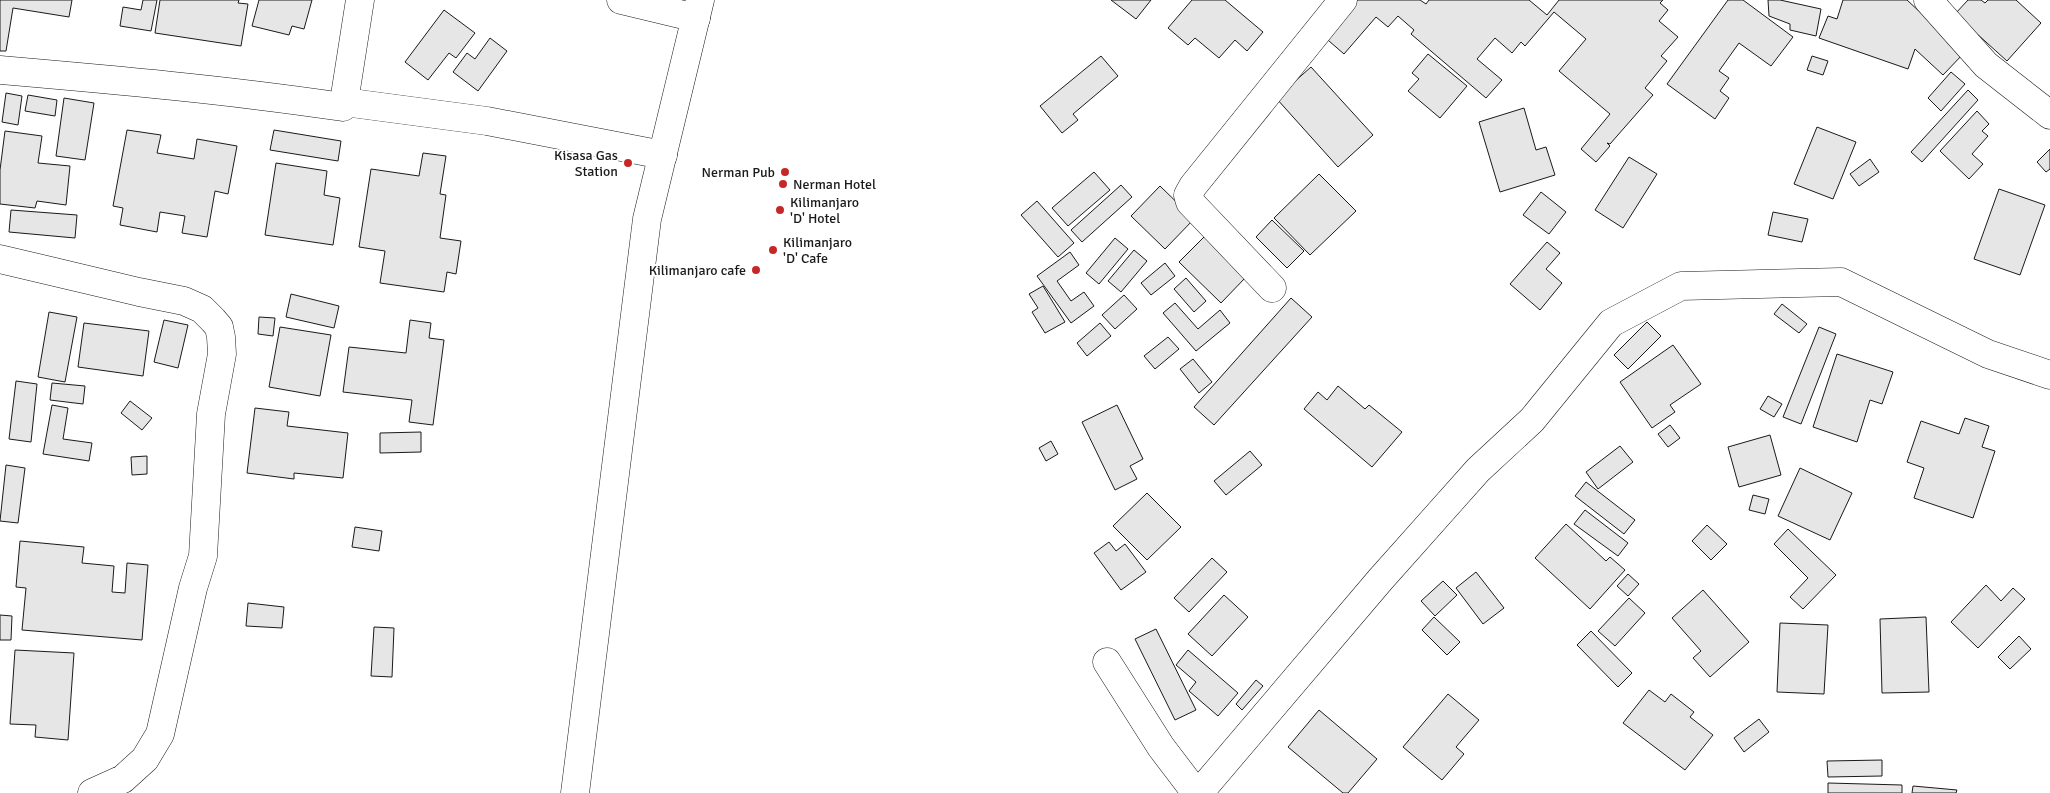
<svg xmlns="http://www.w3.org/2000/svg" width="2050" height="793" font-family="Signika,sans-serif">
<rect width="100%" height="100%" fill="#fff"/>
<g fill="#e6e6e6" stroke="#1a1a1a">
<polygon points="0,0 72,0 69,17 13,8 6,51 0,51"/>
<polygon points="143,0 157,0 151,31 120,26 123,7 141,10"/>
<polygon points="160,0 239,0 238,3 248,4 241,46 155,33"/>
<polygon points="259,0 312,0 304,29 292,26 289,35 252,26"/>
<polygon points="1111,0 1151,0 1136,19"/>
<polygon points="1192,0 1225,0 1263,32 1247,51 1235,40 1219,58 1195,38 1188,45 1168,28"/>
<polygon points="1350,0 1420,0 1426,4 1429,0 1529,0 1547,15 1559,0 1663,0 1660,3 1668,10 1659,21 1678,37 1661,56 1667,61 1645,88 1653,95 1610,144 1607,143 1610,146 1596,162 1581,149 1610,114 1559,71 1586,39 1554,12 1525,46 1521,42 1512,53 1495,38 1477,59 1502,80 1486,98 1411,34 1414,30 1398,16 1388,27 1376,17 1344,54 1321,34"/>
<polygon points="1728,0 1743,0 1793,37 1771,66 1739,43 1719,71 1729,78 1720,91 1729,98 1715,119 1667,84"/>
<polygon points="1768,0 1780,0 1821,9 1816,36 1790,30 1790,24 1769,16"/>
<polygon points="1843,0 1907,0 1964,53 1943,75 1915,49 1908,69 1819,38 1828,16 1837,19"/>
<polygon points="1968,0 1981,0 1985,3 1988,0 2016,0 2041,23 2007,61 1955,14"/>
<polygon points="444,10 475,33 456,58 449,53 428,80 405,62"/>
<polygon points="490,38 507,51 478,91 453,72 467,53 475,59"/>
<polygon points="1428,54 1467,86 1440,118 1408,91 1419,79 1412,73"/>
<polygon points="1101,56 1118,76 1073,114 1078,120 1062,133 1040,106"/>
<polygon points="1812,56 1828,61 1823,75 1807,70"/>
<polygon points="1311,67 1373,135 1338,167 1276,98"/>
<polygon points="1951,72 1965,84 1941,111 1928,98"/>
<polygon points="1968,90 1978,100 1922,162 1911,152"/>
<polygon points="6,93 22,96 18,125 2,122"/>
<polygon points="28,95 57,100 55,116 25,111"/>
<polygon points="64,98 94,103 85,160 56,156"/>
<polygon points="1524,108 1536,150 1546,147 1555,175 1500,192 1479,122"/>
<polygon points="1977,111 1989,124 1982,131 1988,136 1972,154 1983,164 1969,179 1940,151"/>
<polygon points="1817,127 1856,142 1833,199 1794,184"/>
<polygon points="127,130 161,135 157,153 194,159 197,139 237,146 228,194 215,191 207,237 182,233 185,216 160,212 157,232 120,225 123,208 113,206"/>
<polygon points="274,130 341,141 338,161 270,150"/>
<polygon points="5,131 42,136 38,163 70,166 66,205 37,201 35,208 0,204 0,170"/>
<polygon points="2050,149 2050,169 2046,172 2037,162"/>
<polygon points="423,153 446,156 440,194 446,195 440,238 461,241 456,274 447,272 444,292 380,283 385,251 359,247 371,169 419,176"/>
<polygon points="1629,157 1657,174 1623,228 1595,210"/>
<polygon points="1870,159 1879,172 1859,186 1850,174"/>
<polygon points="276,163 327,171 324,195 340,198 333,245 265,235"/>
<polygon points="1094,172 1110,190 1068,226 1052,208"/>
<polygon points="1319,174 1356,211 1310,255 1274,218"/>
<polygon points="1121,185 1132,197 1082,242 1071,230"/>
<polygon points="1160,186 1194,219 1165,249 1131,216"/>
<polygon points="1999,189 2045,205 2020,275 1974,259"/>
<polygon points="1541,192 1566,212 1549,234 1523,215"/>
<polygon points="1037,201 1074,243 1058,257 1021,215"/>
<polygon points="11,210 77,215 75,238 9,232"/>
<polygon points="1773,212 1808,219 1802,242 1768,235"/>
<polygon points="1272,220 1304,251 1287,268 1256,237"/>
<polygon points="1205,236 1246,277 1221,303 1179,262"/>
<polygon points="1115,238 1128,249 1099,284 1086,273"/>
<polygon points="1547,242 1560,253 1546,269 1562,283 1540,310 1510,284"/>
<polygon points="1134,250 1147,261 1121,292 1108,281"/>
<polygon points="1070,252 1079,265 1057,281 1071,301 1084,292 1094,306 1071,323 1037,276"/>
<polygon points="1165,263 1175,276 1151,295 1141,283"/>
<polygon points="1186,278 1206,301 1194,312 1174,289"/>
<polygon points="1043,286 1065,322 1045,333 1032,312 1038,308 1029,294"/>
<polygon points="291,294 339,306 334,328 286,317"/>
<polygon points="1124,295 1137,309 1115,329 1102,315"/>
<polygon points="1291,298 1312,317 1214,425 1194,407"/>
<polygon points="1175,303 1198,329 1220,310 1230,323 1196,351 1163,313"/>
<polygon points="1782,304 1807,324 1799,333 1774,314"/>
<polygon points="49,312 77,317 65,382 38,377"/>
<polygon points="259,317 275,318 273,336 258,334"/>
<polygon points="164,320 188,325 178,368 154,362"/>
<polygon points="410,320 431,323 429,338 444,340 433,425 409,422 412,400 343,392 349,347 406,353"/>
<polygon points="1647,322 1661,336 1628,369 1614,355"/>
<polygon points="84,323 149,331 143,376 78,367"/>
<polygon points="1100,323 1111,336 1087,356 1077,343"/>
<polygon points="280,327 331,335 320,396 269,387"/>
<polygon points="1819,327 1836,334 1801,424 1783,417"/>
<polygon points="1168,337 1179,349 1155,369 1144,356"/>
<polygon points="1673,345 1701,384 1670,405 1675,412 1652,428 1620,382"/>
<polygon points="1837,354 1893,372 1882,404 1870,400 1857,442 1813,427"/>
<polygon points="1193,359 1212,382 1199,393 1180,369"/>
<polygon points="16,381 37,384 31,442 9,439"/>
<polygon points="52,383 85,386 83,404 50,400"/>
<polygon points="1338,386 1365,409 1369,405 1402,432 1372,467 1304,409 1318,392 1327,400"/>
<polygon points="1768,396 1782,404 1774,417 1760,409"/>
<polygon points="130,401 152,418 142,430 121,413"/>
<polygon points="52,405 68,408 63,439 92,443 89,461 43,454"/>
<polygon points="1117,405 1143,459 1130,466 1137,479 1115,490 1082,422"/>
<polygon points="255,408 289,412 287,426 348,433 343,478 294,473 294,479 247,473"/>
<polygon points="1965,418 1989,426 1982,447 1995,451 1973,518 1914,498 1924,468 1907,462 1921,421 1959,434"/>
<polygon points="1670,425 1680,438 1668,447 1658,434"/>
<polygon points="421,432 421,452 380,453 380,433"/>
<polygon points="1770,435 1781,475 1739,487 1728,447"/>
<polygon points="1051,441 1058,454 1046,461 1039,448"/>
<polygon points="1620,446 1633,462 1598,489 1586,472"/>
<polygon points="1250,451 1262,465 1226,495 1214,481"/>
<polygon points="147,456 147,474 132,475 131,457"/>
<polygon points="6,465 25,468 18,523 0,521"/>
<polygon points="1800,468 1852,493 1830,540 1778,516"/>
<polygon points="1586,482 1635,520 1624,534 1575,496"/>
<polygon points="1147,493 1181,527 1147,560 1113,526"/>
<polygon points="1753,495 1769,499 1765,514 1749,510"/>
<polygon points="1585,510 1628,543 1618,556 1574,524"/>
<polygon points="1566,524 1606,561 1610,557 1625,570 1590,609 1535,558"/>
<polygon points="1707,525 1727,544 1711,560 1692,541"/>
<polygon points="355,527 382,531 379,551 352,547"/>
<polygon points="1788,529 1836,575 1803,609 1790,597 1808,578 1774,544"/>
<polygon points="20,541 84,547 82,563 114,566 112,592 125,593 127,563 148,565 142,640 22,630 26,588 16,587"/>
<polygon points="1109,542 1116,551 1125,544 1146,572 1121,590 1094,553"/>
<polygon points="1212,558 1227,572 1189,612 1174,598"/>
<polygon points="1476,572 1504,608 1483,624 1456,588"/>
<polygon points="1628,574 1639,584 1628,596 1617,586"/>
<polygon points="1443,581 1457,595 1435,616 1421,601"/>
<polygon points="1986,585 2001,601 2013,588 2025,599 1978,648 1951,622"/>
<polygon points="1703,590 1749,642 1710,677 1693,658 1701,651 1672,618"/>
<polygon points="1224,595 1248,617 1212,656 1188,634"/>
<polygon points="1629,598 1645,613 1615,646 1598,631"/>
<polygon points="248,603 284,607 282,628 246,626"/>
<polygon points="0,615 12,616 11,640 0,640"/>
<polygon points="1434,617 1460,642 1447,655 1422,630"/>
<polygon points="1926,617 1929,692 1882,693 1880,619"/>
<polygon points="1780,623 1828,625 1824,694 1777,692"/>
<polygon points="374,627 394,628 392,677 371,676"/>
<polygon points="1156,629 1196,710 1175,720 1135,639"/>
<polygon points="1591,631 1632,673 1618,687 1577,645"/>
<polygon points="2019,636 2031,649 2010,669 1998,657"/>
<polygon points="15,650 74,653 68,740 35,737 36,725 10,724"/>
<polygon points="1188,650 1238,693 1218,716 1189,691 1196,682 1176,665"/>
<polygon points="1256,680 1263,686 1242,710 1236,704"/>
<polygon points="1649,690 1665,702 1671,694 1694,712 1690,717 1713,735 1685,770 1623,723"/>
<polygon points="1448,694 1479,720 1456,747 1464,754 1442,780 1403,747"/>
<polygon points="1319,710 1377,759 1348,793 1343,793 1288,747"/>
<polygon points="1759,719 1769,732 1744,752 1734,738"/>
<polygon points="1882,760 1882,776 1828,777 1827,761"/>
<polygon points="1828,783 1902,785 1902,793 1828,793"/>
<polygon points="1913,786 1957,790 1956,793 1912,793"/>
</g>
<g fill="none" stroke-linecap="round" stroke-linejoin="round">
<g stroke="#1a1a1a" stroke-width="29">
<g id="minor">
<polyline points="621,0 696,18"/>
<polyline points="1928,0 1986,65 2050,115"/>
<path d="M0 70C115 80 229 90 343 107L344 102 487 121 663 155"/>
<polyline points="344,102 360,0"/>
<polyline points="0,259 139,292 184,301 202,309 213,320 219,327 221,337 222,354 211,414 203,556 193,588 160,734 145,759 123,779 92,793"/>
<polyline points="1272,288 1190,202 1188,195 1193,186 1343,0"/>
<polyline points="1107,662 1161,747 1196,793"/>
<polyline points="1199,793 1380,580 1478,470 1532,420 1611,323 1681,286 1841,282 1988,354 2050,375"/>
</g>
</g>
<g stroke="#1a1a1a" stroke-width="29">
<polyline id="trunk" points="575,793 647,219 700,0"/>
</g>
<use href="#minor" stroke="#fff" stroke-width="28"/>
<use href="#trunk" stroke="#fff" stroke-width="28"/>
</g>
<g fill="#c62828" stroke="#fff" stroke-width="2">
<circle cx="628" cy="163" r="5"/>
<circle cx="785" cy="172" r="5"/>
<circle cx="783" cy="184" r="5"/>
<circle cx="780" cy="210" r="5"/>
<circle cx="773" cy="250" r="5"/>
<circle cx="756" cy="270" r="5"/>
</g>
<g text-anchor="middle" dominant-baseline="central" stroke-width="4" stroke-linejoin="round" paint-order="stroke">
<g font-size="14" fill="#1a1a1a" stroke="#fff" text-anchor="end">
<text x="618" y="155">Kisasa Gas<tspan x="618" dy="16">Station</tspan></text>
<text x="775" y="172">Nerman Pub</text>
<text x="793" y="184" text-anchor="start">Nerman Hotel</text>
<text x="790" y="202" text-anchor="start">Kilimanjaro<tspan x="790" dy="16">'D' Hotel</tspan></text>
<text x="783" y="242" text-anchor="start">Kilimanjaro<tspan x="783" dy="16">'D' Cafe</tspan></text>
<text x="746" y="270">Kilimanjaro cafe</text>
</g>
</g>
</svg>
